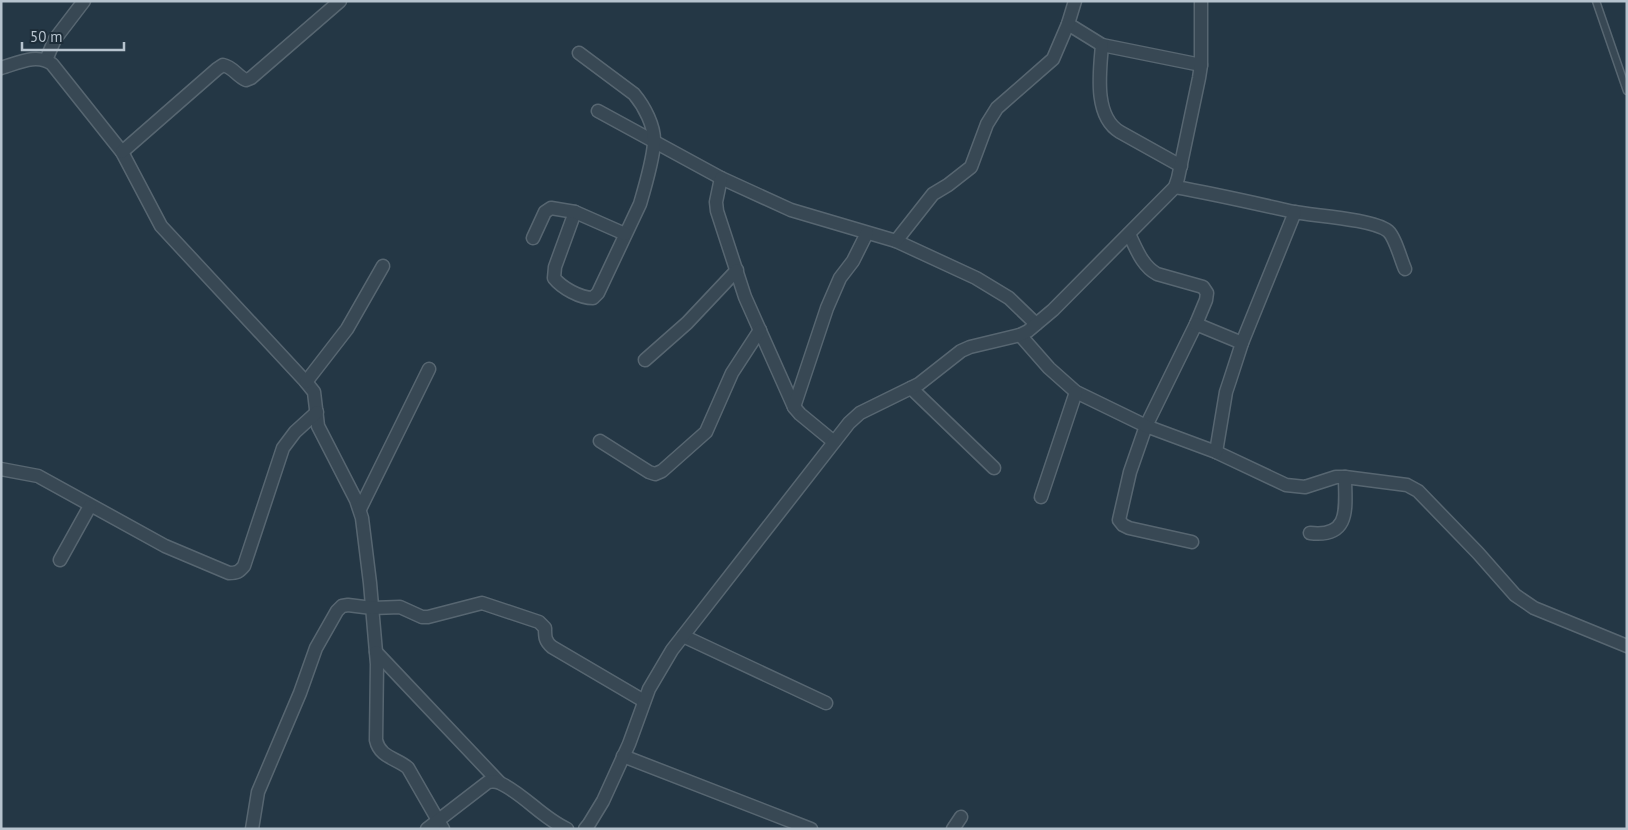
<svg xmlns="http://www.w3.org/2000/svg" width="1628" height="830" font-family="'PT Sans',sans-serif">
<rect width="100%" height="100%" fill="#243745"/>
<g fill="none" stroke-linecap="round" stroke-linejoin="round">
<g stroke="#576671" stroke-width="9">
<polyline id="service" points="1596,1 1627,91"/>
</g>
<g stroke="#576671" stroke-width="15">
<g id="minor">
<polyline points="1068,24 1102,45 1201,65"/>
<path d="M1102 45C1100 70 1093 116 1120 132L1181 166"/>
<polyline points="46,60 55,39 84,1"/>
<path d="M1 68C18 63 37 53 52 64L122 152 161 226 306 382 314 392 318 426 356 500 362 518 370 583 377 664 376 740C380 758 397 758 408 768L443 829"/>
<polyline points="598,111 721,178 791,210 896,241 976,278 1009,298 1036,324"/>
<path d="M122 152 217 69 223 65C233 67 237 76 246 80L251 78 340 1"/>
<polyline points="721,178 716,202 717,211 745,297 794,407 800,414 834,442"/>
<path d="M1175 187C1215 194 1254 203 1294 212 1316 216 1372 219 1388 231 1395 237 1401 260 1405 269"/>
<path d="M575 212 555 267 554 278C562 288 580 298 593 298L598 293 640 204C645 187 653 160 654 143 655 126 644 106 634 94L579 53"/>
<path d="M1129 234C1136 248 1142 266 1157 274L1203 287 1207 293 1206 300 1196 324 1146 426 1130 472 1119 520 1123 525 1129 528 1192 542"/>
<polyline points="533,238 545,212 551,208 575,212 625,234"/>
<polyline points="896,241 933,194 948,185 971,167 987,124 997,108 1053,59 1068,24 1075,1"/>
<polyline points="1196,324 1242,343"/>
<polyline points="1020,335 1049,368 1076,392 1146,426 1216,452 1286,485 1305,487 1336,477 1345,477 1407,485 1418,491 1478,553 1515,595 1534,608 1627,646"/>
<polyline points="645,360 687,323 737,270"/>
<polyline points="306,382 347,329 383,266"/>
<polyline points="911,388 994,468"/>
<polyline points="794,407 827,308 840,278 853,261 867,233"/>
<polyline points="600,441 649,472 655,474 662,471 706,432 732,373 760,330"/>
<polyline points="1216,452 1226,392 1230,380 1242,343 1295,212"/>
<path d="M1 469 38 476 165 546 229 573C237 573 239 572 244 566L283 448 295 432 317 412"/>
<polyline points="1041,497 1076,392"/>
<polyline points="360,509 429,369"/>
<path d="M1310 533C1352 538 1345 506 1345 477"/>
<polyline points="60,560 90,506"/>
<polyline points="683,636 826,703"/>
<polyline points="376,652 499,782"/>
<polyline points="623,756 811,829"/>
<path d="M252 829 258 792 300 693 316 648 337 611 342 606 348 605 372 608 400 607 422 617H428L482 603 539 622 545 628C545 637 545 641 552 647L644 701"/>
<path d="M427 829 488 782C493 781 496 781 500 783 524 794 542 818 567 829"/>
<polyline points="585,829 589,824 603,801 629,744 649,689 672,650 849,423 860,413 919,384 961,351 970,347 1020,335 1028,331 1053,310 1175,187 1178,178 1199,78 1201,65 1201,1"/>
<polyline points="953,829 961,817"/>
</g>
</g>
<use href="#service" stroke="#384854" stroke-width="6"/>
<use href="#minor" stroke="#384854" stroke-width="12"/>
</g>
<rect width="1628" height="830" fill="none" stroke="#b6c3ce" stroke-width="5"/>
<path d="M22 42v8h102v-8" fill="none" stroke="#b6c3ce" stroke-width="2.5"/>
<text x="30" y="42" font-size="15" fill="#b6c3ce" stroke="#1d2d39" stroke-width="4" paint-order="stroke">50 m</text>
</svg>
